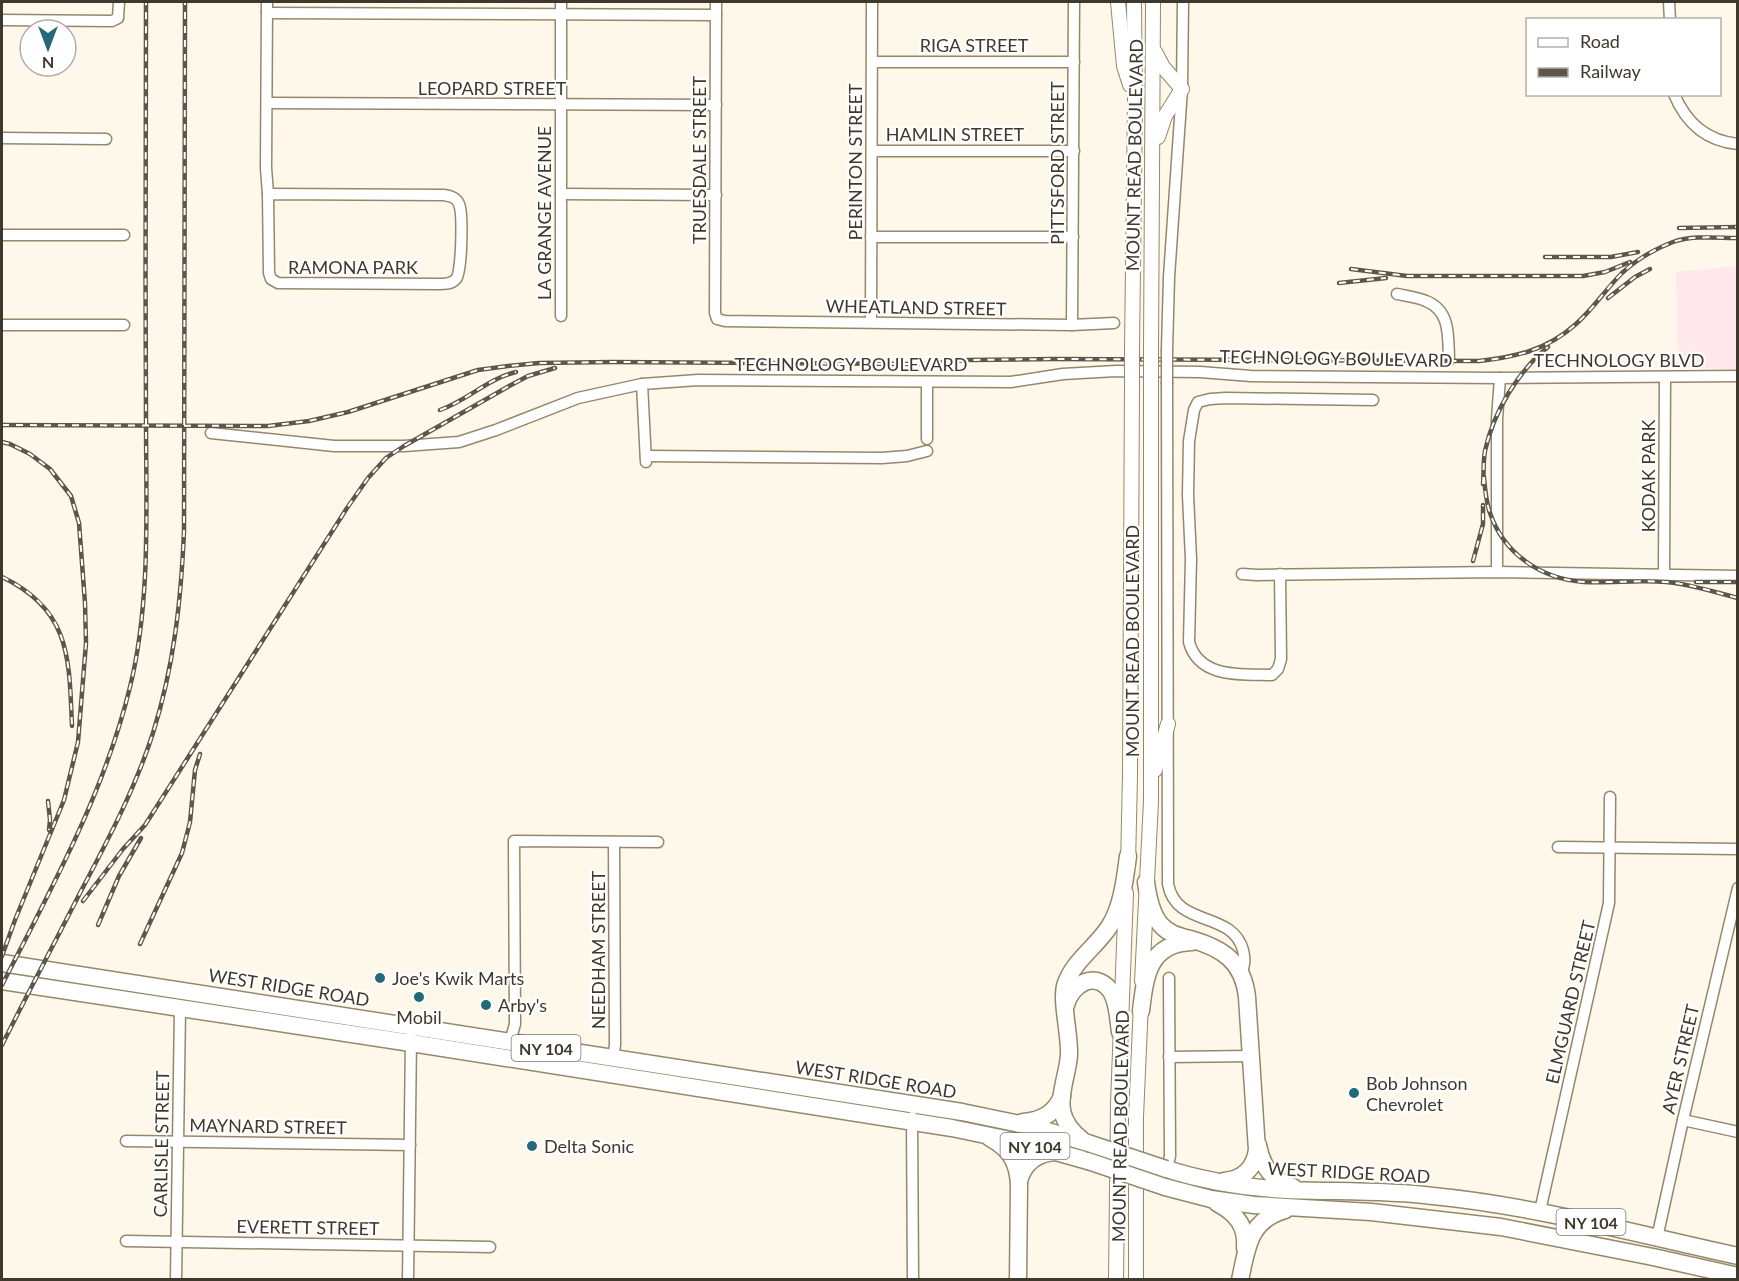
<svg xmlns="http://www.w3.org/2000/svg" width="1739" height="1281" font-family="Lato,sans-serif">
<rect width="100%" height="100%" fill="#fef8eb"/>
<polygon fill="#fee8ec" points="1737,266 1737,369 1678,368 1676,272"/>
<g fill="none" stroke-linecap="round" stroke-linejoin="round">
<g stroke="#95886a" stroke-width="13">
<g id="minor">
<polyline points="267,2 266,168 268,194"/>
<polyline points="561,2 561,316"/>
<polyline points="716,2 715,313 717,319 725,321 1072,325 1114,323"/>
<polyline points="1669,2 1670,20"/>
<polyline points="267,13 716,15"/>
<polyline points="2,20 112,21 118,18 119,2"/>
<polyline points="873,62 1074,62"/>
<path d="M1674 94C1686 123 1706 141 1738 144"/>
<polyline points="267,103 716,105"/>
<polyline points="2,138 106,139"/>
<polyline points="872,151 1074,151"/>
<path d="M268 194 444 195C450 196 456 197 459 204 463 213 462 272 456 279 452 284 445 284 439 284L278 283 271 279 269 273Z"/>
<polyline points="561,194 716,195"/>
<polyline points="2,235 124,235"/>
<polyline points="871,237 1073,237"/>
<path d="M1397 294C1407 296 1417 297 1426 301 1451 311 1448 337 1449 360"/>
<polyline points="871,322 872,2"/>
<polyline points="2,325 124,325"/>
<polyline points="1072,325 1074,2"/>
<polyline points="1167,350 1169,277 1182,89 1183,2"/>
<polyline points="642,384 646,462"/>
<path d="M1167 384 1168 884C1176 928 1232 910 1243 950 1245 958 1245 966 1241 973"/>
<polyline points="211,433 334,446 404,446 459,442 496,430 578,398 642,384 698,380 1011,382 1063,374 1116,371 1200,372 1251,376 1500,378 1738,376"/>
<polyline points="927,439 927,382"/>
<polyline points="646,456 882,458 907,456 927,451"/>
<polyline points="1497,572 1497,419 1500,378"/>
<polyline points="1242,574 1257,575 1497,572 1738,576"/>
<path d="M1280 574 1281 659 1278 669 1272 675C1242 674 1199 679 1189 642L1191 559 1188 495 1189 441 1194 410 1198 402 1210 399 1226 398 1373 400"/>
<polyline points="1664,575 1665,377"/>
<polyline points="1558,847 1738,849"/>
<polyline points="510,1042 515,1024 514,841 658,842"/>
<polyline points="1169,1057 1252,1056"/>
<polyline points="613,1058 615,1045 614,842"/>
<polyline points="912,1117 913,1280"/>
<polyline points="1683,1120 1738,1132"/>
<polyline points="126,1141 410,1145"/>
<polyline points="1167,1170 1170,1156 1169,978"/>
<polyline points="1540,1211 1609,903 1610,797"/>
<polyline points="1657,1238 1683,1120 1738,888"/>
<polyline points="126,1241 490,1247"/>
<polyline points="176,1280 180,1008"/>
<polyline points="408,1280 411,1038"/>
</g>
</g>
<g stroke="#95886a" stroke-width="16">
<g id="major">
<polyline points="1118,2 1124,66 1130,85"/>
<polyline points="1155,52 1163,67 1182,89 1165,116 1158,137"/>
<polyline points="1132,350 1135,98 1134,2"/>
<polyline points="1151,350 1153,2"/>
<polyline points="1155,770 1168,724"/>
<polyline points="1128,865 1130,775 1132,384"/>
<polyline points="1142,981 1151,801 1151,384"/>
<polyline points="1116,1280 1118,1104 1126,893"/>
<polyline points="1136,1280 1136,1117 1141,1003"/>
</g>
</g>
<g stroke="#95886a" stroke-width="19">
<g id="highway">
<path d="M1146 882C1148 897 1151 914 1161 925 1169 934 1179 936 1190 939 1222 948 1243 961 1247 997L1257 1150C1254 1169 1243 1179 1224 1181"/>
<polyline points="2,963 962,1112 1034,1127 1088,1143"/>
<polyline points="2,981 411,1043 952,1128 1024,1143 1088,1161"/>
<path d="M1066 1005C1071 985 1094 970 1110 990 1118 1001 1118 1019 1120 1032"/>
<path d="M1141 1011C1145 976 1149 943 1192 942"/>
<path d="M1023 1122C1041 1121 1055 1114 1062 1096"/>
<path d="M990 1138C1010 1149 1018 1162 1019 1185L1018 1280"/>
<path d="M1082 1140C1072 1132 1064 1122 1062 1110 1059 1092 1068 1073 1069 1055 1070 1036 1061 1001 1065 986 1072 962 1096 947 1109 927 1122 907 1125 879 1128 856"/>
<path d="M1258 1145C1262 1167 1272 1180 1293 1187"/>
<path d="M1166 1169C1205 1181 1246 1188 1287 1190 1336 1192 1384 1190 1433 1196 1536 1206 1636 1234 1738 1256"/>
<path d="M1019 1181C1024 1162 1037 1153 1056 1152"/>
<polyline points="1165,1187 1211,1199 1254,1205 1371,1212 1501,1227 1653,1257 1738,1276"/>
<path d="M1217 1203C1236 1213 1247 1226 1245 1248"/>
<path d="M1240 1280C1247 1248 1249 1220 1285 1210"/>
</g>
</g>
<use href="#minor" stroke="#fff" stroke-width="10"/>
<use href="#major" stroke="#fff" stroke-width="14"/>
<use href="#highway" stroke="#fff" stroke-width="16"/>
<g stroke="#5d574a" stroke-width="4.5">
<g id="rail">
<polyline points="1679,228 1738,227"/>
<polyline points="1545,257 1611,257 1638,252"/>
<polyline points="1351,269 1407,276 1583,276 1605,272 1630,262"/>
<polyline points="1339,283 1386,278"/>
<polyline points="1608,298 1635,277 1650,269"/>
<path d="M440 410C468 400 487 379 516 372"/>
<path d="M2 425 268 426 309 421 348 412 478 370 508 366 539 363 612 362 920 364 967 360 1055 359 1479 361C1516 357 1547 350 1576 324 1593 309 1606 289 1622 273 1637 259 1655 249 1673 242 1693 235 1717 238 1738 238"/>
<polyline points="2,442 10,444 30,454 50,469 71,496 79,523 85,603 86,643 78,742 64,800 15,920 2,956"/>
<path d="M1484 477C1485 489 1486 502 1490 513 1504 554 1541 579 1584 582 1611 583 1639 580 1666 582 1690 584 1714 592 1738 598"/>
<path d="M1483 484C1484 473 1483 462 1485 451 1493 413 1518 371 1548 347"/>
<polyline points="1473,561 1483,524 1483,505"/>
<path d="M2 577C71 610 69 658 72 726"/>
<polyline points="1696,582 1738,582"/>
<polyline points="48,801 50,820 49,830"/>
<polyline points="83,901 123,849 145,825 347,508 368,478 386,458 404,446 511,385 528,376 555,368"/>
<polyline points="98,925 119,876 141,838"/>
<polyline points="140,944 182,853 190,822 195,770 200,754"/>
<path d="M2 985C51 889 104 794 130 687 151 602 146 506 146 419 145 280 146 141 146 2"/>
<path d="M2 1045C28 993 55 942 81 891 108 840 135 789 153 733 174 666 181 601 184 531L185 2"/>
</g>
</g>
<use href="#rail" stroke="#fff" stroke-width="2" stroke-dasharray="7" stroke-linecap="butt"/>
<g stroke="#95886a" stroke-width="13" stroke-linecap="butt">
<polyline id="minor-bridge" points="1167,384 1167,350"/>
</g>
<g stroke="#95886a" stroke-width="16" stroke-linecap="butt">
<g id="major-bridge">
<polyline points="1132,384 1132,350"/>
<polyline points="1151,384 1151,350"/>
</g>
</g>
<g stroke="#95886a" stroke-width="19" stroke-linecap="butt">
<g id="highway-bridge">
<polyline points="1088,1143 1166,1169"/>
<polyline points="1088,1161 1165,1187"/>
</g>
</g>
<use href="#minor-bridge" stroke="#fff" stroke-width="10"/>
<use href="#major-bridge" stroke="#fff" stroke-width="14"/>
<use href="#highway-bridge" stroke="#fff" stroke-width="16"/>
</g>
<g fill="#246979" stroke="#fff" stroke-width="2">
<circle cx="380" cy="978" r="6"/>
<circle cx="419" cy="997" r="6"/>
<circle cx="486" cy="1005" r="6"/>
<circle cx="1354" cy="1093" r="6"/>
<circle cx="532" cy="1146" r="6"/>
</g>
<g text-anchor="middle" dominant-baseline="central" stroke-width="4.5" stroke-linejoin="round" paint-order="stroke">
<g fill="#fff" stroke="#79746b" stroke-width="1.5">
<rect x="511.5" y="1035" width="69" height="26" rx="4.5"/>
<rect x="1000.5" y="1133" width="69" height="26" rx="4.5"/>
<rect x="1556.5" y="1209" width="69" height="26" rx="4.5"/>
</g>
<g font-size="16" font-weight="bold" fill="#3f392c">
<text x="546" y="1048">NY 104</text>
<text x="1035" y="1146">NY 104</text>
<text x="1591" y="1222">NY 104</text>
</g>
<g font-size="18" fill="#3f392c" stroke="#fff">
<text x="974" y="45">RIGA STREET</text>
<text x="492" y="88">LEOPARD STREET</text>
<text x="955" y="134">HAMLIN STREET</text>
<text transform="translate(1134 155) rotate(-89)">MOUNT READ BOULEVARD</text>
<text transform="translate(699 160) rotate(-90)">TRUESDALE STREET</text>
<text transform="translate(855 162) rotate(-90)">PERINTON STREET</text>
<text transform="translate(1057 163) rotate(-90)">PITTSFORD STREET</text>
<text transform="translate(544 213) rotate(-90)">LA GRANGE AVENUE</text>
<text x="353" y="267">RAMONA PARK</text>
<text transform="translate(916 307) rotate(1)">WHEATLAND STREET</text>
<text transform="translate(1336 358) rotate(1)">TECHNOLOGY BOULEVARD</text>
<text x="1619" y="360">TECHNOLOGY BLVD</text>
<text x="851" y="364">TECHNOLOGY BOULEVARD</text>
<text transform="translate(1648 476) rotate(-90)">KODAK PARK</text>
<text transform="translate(1132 641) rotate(-90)">MOUNT READ BOULEVARD</text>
<text transform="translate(598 950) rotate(-90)">NEEDHAM STREET</text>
<text transform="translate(289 987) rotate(9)">WEST RIDGE ROAD</text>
<text transform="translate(1570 1002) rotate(-77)">ELMGUARD STREET</text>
<text transform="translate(1680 1059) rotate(-77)">AYER STREET</text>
<text transform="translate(876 1079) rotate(9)">WEST RIDGE ROAD</text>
<text transform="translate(268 1126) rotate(1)">MAYNARD STREET</text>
<text transform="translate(1120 1126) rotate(-89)">MOUNT READ BOULEVARD</text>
<text transform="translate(161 1144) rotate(-89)">CARLISLE STREET</text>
<text transform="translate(1349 1172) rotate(3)">WEST RIDGE ROAD</text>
<text transform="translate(308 1227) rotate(1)">EVERETT STREET</text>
</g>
<g font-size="18" fill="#3f392c" stroke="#fff" text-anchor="start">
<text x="392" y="978">Joe's Kwik Marts</text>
<text x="498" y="1005">Arby's</text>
<text x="419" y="1017" text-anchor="middle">Mobil</text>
<text x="1366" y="1083">Bob Johnson<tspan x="1366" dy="21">Chevrolet</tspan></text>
<text x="544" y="1146">Delta Sonic</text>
</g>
</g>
<rect width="1739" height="1281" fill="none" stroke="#3f392c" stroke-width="6"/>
<rect x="1526" y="18" width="195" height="78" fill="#ffffff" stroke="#b2b0ab" stroke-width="1.5"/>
<rect x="1538" y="38" width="30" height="9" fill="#ffffff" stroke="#b2b0ab" stroke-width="1.5"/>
<text x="1580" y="48" font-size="18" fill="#3f392c">Road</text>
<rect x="1538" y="68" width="30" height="9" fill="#5d574a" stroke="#b2b0ab" stroke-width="1.5"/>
<text x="1580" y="78" font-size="18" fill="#3f392c">Railway</text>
<g transform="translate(48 48) rotate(180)"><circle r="28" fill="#ffffff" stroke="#b2b0ab" stroke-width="1.5"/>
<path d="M0-4.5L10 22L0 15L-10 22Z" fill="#246979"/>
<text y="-9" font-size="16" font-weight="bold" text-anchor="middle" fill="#3f392c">N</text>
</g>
</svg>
